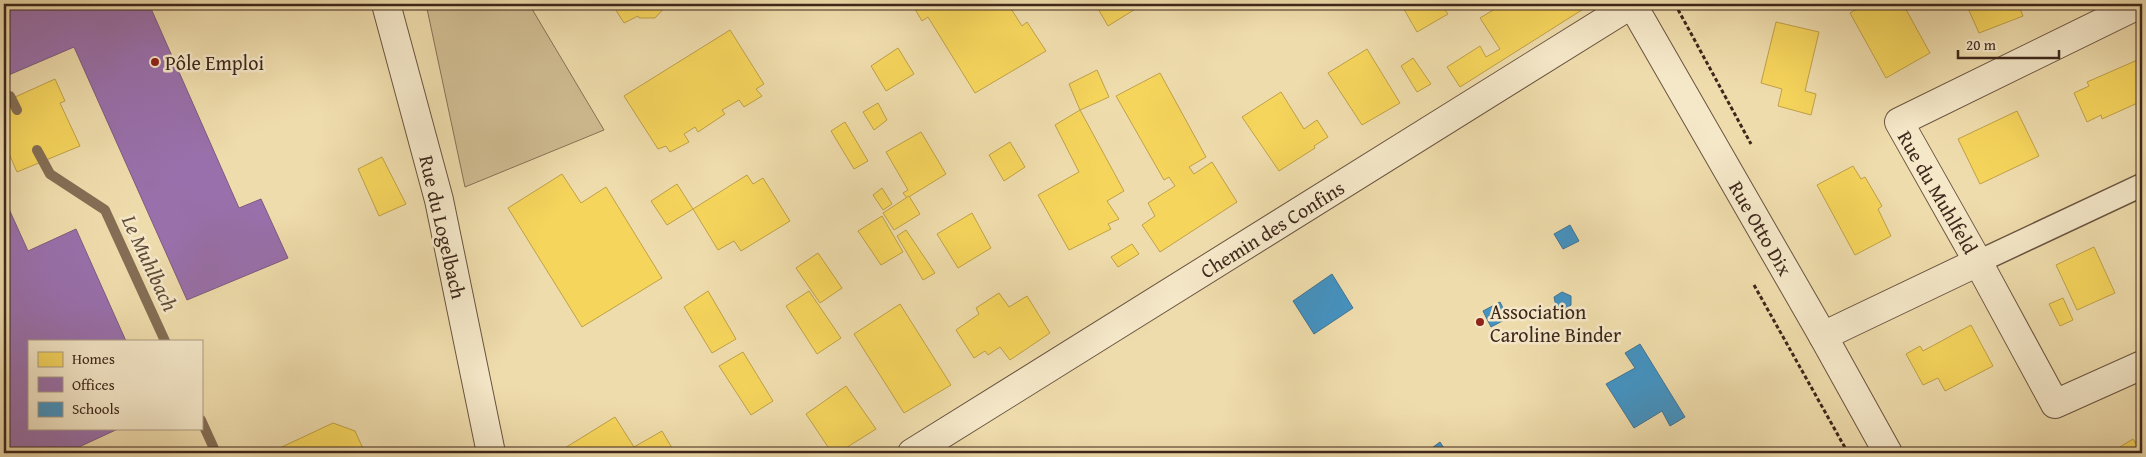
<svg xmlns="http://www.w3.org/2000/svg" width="2146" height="457" font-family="'Gentium Book Plus',serif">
<rect width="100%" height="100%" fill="#efdcac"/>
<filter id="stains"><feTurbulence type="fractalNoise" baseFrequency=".004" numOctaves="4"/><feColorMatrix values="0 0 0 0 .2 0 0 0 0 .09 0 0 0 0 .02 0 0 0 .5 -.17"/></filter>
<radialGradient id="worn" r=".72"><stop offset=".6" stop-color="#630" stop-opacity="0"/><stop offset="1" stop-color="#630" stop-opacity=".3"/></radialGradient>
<polygon fill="#d1bd93" stroke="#887257" points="426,4 529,4 604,130 465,187"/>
<g fill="#f6d55c" stroke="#bfa148">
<polygon points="612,4 668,4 655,18 639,18 638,16 624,23"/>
<polygon points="912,4 1008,4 1022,26 1027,22 1046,51 975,93 928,17 922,21"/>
<polygon points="1103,4 1111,4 1115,10 1126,4 1135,4 1137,8 1108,26 1097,7"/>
<polygon points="1401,4 1441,4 1448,14 1417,32"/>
<polygon points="1503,4 1582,4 1585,8 1460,87 1447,67 1480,46 1486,57 1500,49 1480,18"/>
<polygon points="1866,4 1903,4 1930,53 1886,78 1850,13"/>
<polygon points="1966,4 2018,4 2023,16 1979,33"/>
<polygon points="1776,22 1819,32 1805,91 1816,94 1811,115 1778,106 1782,89 1761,83"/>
<polygon points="730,30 764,84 756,89 762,96 744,107 739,100 722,110 725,114 698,132 695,127 684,134 689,142 670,152 666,146 658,149 624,96"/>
<polygon points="898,48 914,74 886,91 871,66"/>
<polygon points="1367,49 1400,103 1362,125 1328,73"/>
<polygon points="1413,58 1431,84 1417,92 1401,66"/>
<polygon points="2142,58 2142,101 2102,119 2101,115 2087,122 2074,93 2089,86 2087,82"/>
<polygon points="1097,70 1109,97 1080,110 1069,84"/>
<polygon points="1160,73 1206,157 1189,167 1194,174 1212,162 1237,202 1160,252 1142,225 1155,216 1148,203 1175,186 1169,177 1164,180 1116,96"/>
<polygon points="55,79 65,101 60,103 80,146 17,172 4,142 4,102"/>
<polygon points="1281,92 1304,129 1317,120 1328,137 1314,146 1315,148 1279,171 1242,117"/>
<polygon points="878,103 887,120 874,130 863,112"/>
<polygon points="1080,110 1124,191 1107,201 1119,219 1108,224 1111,229 1069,250 1038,195 1079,172 1055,125"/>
<polygon points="2017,111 2039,156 1980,184 1958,139"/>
<polygon points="845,122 868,161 854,169 831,131"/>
<polygon points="921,132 946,174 907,198 903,193 908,190 886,152"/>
<polygon points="1010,142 1025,167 1004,181 989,155"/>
<polygon points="382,157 406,204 379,216 358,169"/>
<polygon points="1853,166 1861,179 1865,177 1882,206 1878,209 1891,236 1855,255 1817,185"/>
<polygon points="562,174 581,203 606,187 662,278 582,327 508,208"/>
<polygon points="747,175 753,184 763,178 790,221 741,251 734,241 718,250 693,209"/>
<polygon points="677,184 693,209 667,225 651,201"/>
<polygon points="882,188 892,204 883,210 873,195"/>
<polygon points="909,196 920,214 894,230 883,213"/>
<polygon points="972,213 991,248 958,268 937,234"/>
<polygon points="882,216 903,252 881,265 858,231"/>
<polygon points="906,230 935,273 923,280 897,236"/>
<polygon points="1132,244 1139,254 1118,267 1111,257"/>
<polygon points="2094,247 2115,293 2077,310 2056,265"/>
<polygon points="818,253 842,288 820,303 796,268"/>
<polygon points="708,291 736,339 712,353 684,307"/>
<polygon points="809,291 841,338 817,354 786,306"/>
<polygon points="999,293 1009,307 1027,296 1050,333 1010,360 1000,347 988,355 985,351 974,358 956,330 979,314 976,308"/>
<polygon points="2063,298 2073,320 2060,326 2049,304"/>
<polygon points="900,304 951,385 904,413 854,334"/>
<polygon points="1971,325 1993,366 1945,391 1938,378 1923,385 1906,354 1920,346 1923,351"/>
<polygon points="743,352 773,401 751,415 719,366"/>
<polygon points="846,386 876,429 838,453 832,453 806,414"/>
<polygon points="615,417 634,447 662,431 675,453 562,453 560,451"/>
<polygon points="333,423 355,431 365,453 269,453"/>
<polygon points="2133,439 2142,453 2109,453 2115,450"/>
</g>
<g fill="#9970ab" stroke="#7e5a80">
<polygon points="4,4 149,4 239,208 261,199 288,258 187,300 74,47 4,77"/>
<polygon points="4,198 28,251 76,229 126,341 29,341 29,428 120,428 66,453 4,453"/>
</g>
<g fill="#4393c3" stroke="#427391">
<polygon points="1570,225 1579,241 1563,249 1554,234"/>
<polygon points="1332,274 1353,308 1314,334 1293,301"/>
<polygon points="1562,292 1571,296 1571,305 1564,310 1556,306 1554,297"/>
<polygon points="1500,302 1508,318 1491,327 1483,311"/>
<polygon points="1640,344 1685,417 1670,426 1662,411 1634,428 1606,384 1635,368 1625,353"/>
<polygon points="1440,442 1447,453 1425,453"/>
</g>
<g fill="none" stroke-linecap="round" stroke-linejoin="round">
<g stroke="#846e55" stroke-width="10">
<polyline points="4,96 10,96 17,110"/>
<polyline points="37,150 50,174 105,210 165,341"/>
<polyline points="201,420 216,453"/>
</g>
<g stroke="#6a543f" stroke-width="25">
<polyline id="pedestrian" points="1978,262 2142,185"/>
</g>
<g stroke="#6a543f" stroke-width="30">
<g id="minor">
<polyline points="2140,4 1899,122 1978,262 2055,404 2142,365"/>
<polyline points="1823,336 1978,262"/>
<polyline points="912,453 1632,4"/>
</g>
</g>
<g stroke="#6a543f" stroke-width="30">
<g id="tertiary">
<polyline points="386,4 439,200 491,453"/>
<polyline points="1632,4 1823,336 1888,453"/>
</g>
</g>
<g stroke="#3e271b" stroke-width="3" stroke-dasharray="4 2.5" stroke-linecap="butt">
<polyline points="1675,4 1751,144"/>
<polyline points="1754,285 1848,453"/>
<polyline points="161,453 162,453"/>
</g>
<use href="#pedestrian" stroke="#f5e8c9" stroke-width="22"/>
<use href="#minor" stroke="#f5e8c9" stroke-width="28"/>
<use href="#tertiary" stroke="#f5e8c9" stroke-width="28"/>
</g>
<g fill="#8f2418" stroke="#f5e8c9" stroke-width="2">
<circle cx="155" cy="62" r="5"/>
<circle cx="1480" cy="322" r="5"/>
</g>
<g text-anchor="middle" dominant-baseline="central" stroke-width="5" stroke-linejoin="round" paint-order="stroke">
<g font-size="20" fill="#3e271b" stroke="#f5e8c9" text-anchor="start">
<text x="165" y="62">Pôle Emploi</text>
<text x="1490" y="311">Association<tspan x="1490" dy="23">Caroline Binder</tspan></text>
</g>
<g font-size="20" fill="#3e271b" stroke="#f5e8c9">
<text transform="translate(1938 192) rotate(60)">Rue du Muhlfeld</text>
<text transform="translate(443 227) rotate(77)">Rue du Logelbach</text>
<text transform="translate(1761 228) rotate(60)">Rue Otto Dix</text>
<text transform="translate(1272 229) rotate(-32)">Chemin des Confins</text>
</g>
<g font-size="21" font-style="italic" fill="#614b38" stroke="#f5e8c9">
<text transform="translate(150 263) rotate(65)">Le Muhlbach</text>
</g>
</g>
<rect width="2146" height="457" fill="none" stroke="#efdcac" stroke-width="20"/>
<rect x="5" y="5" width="2136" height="447" fill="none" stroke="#3e271b" stroke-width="2.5"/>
<rect x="10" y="10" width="2126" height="437" fill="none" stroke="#3e271b"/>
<rect x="28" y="340" width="175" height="90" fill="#f5e8c9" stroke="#ac9b83"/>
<rect x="38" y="352" width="25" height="15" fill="#f6d55c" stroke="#ac9b83"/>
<text x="72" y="364" font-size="15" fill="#3e271b">Homes</text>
<rect x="38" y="377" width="25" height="15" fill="#9970ab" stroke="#ac9b83"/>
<text x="72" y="390" font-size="15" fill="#3e271b">Offices</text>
<rect x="38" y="402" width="25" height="15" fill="#4393c3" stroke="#ac9b83"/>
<text x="72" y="414" font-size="15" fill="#3e271b">Schools</text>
<path d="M1958 50v8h101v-8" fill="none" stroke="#3e271b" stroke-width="2.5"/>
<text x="1966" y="50" font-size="15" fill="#3e271b" stroke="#f5e8c9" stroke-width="4" paint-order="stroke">20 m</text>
<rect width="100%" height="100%" filter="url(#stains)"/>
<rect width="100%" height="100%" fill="url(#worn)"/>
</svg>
